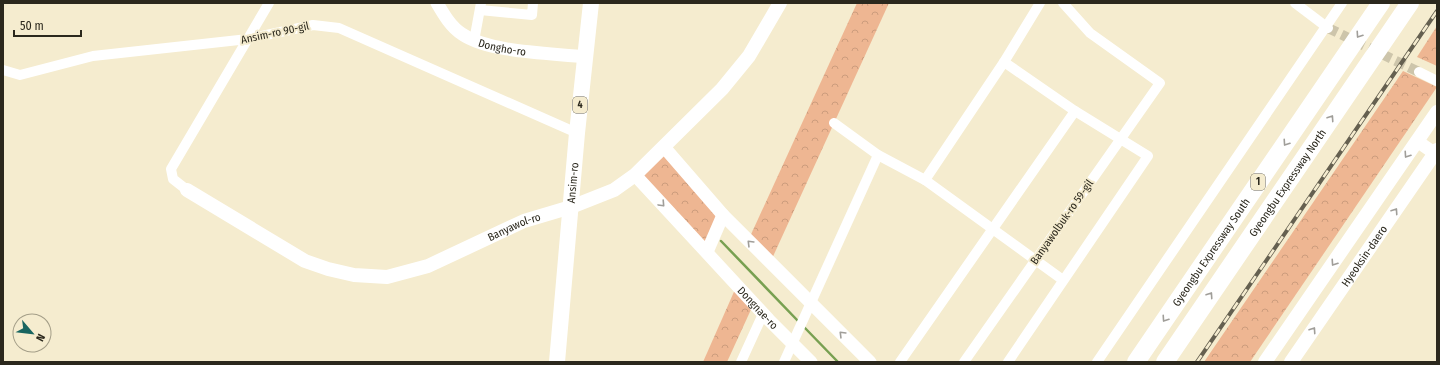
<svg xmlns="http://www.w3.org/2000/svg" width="1440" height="365" font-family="'Fira Sans Condensed',sans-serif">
<defs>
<pattern id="forest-crowns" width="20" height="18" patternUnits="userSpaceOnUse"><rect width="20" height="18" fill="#eeb692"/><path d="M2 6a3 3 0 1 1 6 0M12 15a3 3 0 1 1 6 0" fill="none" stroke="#cc9c7d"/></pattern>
</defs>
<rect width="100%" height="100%" fill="#f5eccf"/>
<g fill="url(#forest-crowns)">
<polygon points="857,3 889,3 770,263 748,241"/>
<polygon points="1437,26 1437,66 1417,57"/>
<polygon points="1403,71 1437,87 1250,362 1204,362"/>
<polygon points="664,147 723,215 707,252 635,175"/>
<polygon points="737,285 754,303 727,362 703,362"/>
</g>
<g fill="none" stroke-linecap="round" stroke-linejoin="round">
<g stroke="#78a051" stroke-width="2.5">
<polyline points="721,241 799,322"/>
<polyline points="804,327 838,362"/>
</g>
<polyline stroke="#cdc5ab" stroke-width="10" stroke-dasharray="10 5" stroke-linecap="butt" points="1328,28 1419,72"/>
<g stroke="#fff" stroke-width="10">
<polyline points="1295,3 1328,28"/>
<polyline points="480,10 532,15 533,3"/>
<polyline points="474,41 481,3"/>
<polyline points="3,70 20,75 93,56 248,39 313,25 339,28 577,133"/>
<polyline points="1419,72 1437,81"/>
<polyline points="834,123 878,155 925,180 1004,62 1040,3"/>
<polyline points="925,180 1063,280"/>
<polyline points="187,190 173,179 171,169 269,3"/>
<polyline points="741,362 763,314"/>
<polyline points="784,362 878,155"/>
<polyline points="900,362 1075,111 1004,62"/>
<polyline points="964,362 1160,83 1090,33 1063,3"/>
<polyline points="1008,362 1148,156 1075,111"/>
<polyline points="1097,362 1342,3"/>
</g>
<g stroke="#fff" stroke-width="13">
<path id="s1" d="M437 3C444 15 451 27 462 34 490 53 552 53 586 57"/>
<polyline points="1417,141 1437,155"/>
<polyline points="664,147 723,215 870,362"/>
<path id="s2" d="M635 175 769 320 811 362"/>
<polyline points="707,252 723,215"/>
</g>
<g stroke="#fff" stroke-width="14">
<path id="s3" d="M187 190 305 261 328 269 354 275 387 277 428 266 524 221 571 207 614 190 635 175 722 89 749 56 780 3"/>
<polyline points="1265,362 1437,112"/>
<path id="s4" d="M1291 362 1437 150"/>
</g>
<path stroke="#fff" stroke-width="16" id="s5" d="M557 362 577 133 591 3"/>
<g stroke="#fff" stroke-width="18">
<path id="s6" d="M1136 362 1381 3"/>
<path id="s7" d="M1165 362 1410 3"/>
</g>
<g stroke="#656050" stroke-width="4">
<polyline id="rail" points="1197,362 1437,11"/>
</g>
<use href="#rail" stroke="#f5eccf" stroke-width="2.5" stroke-dasharray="8" stroke-linecap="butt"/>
</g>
<defs><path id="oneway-chevron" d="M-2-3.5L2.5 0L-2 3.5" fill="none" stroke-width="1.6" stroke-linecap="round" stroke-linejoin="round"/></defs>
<g stroke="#a09e99">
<use href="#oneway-chevron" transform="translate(1359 35) rotate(124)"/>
<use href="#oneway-chevron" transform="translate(1331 118) rotate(-56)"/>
<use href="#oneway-chevron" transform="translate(1286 143) rotate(124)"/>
<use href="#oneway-chevron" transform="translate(1407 155) rotate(124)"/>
<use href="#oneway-chevron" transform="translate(662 204) rotate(47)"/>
<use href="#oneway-chevron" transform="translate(1395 211) rotate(-56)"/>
<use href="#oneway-chevron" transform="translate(750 243) rotate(-135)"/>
<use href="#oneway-chevron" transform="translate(1334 263) rotate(124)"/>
<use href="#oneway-chevron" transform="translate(1210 295) rotate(-56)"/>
<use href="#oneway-chevron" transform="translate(1165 319) rotate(124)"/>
<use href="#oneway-chevron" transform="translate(1313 330) rotate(-56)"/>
<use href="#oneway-chevron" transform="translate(842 334) rotate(-135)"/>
</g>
<g text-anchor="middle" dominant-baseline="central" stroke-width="4" stroke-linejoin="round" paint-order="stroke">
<g fill="#f5eccf" stroke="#686352" stroke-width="1">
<rect x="573" y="97" width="14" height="16" rx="3"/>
<rect x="1251" y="174" width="14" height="16" rx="3"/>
</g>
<g font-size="10" font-weight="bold" fill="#2b281d">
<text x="580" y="105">4</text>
<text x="1258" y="182">1</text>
</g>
<g font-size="11" fill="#2b281d" stroke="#f5eccf">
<text transform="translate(275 33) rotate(-12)">Ansim-ro 90-gil</text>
<text stroke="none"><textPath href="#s1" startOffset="83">Dongho-ro</textPath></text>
<text stroke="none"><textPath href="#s5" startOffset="180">Ansim-ro</textPath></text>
<text stroke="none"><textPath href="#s7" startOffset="217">Gyeongbu Expressway North</textPath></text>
<text transform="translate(1062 222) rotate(-55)">Banyawolbuk-ro 59-gil</text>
<text stroke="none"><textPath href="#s3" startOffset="359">Banyawol-ro</textPath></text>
<text stroke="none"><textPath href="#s6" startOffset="133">Gyeongbu Expressway South</textPath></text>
<text stroke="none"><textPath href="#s4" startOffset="129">Hyeoksin-daero</textPath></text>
<text stroke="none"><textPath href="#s2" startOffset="181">Dongnae-ro</textPath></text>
</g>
</g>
<rect width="1440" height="365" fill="none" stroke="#2b281d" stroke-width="8"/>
<g transform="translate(32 333) rotate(118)"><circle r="19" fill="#f5eccf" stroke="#a49e88"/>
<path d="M0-3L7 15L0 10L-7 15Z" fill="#186560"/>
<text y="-6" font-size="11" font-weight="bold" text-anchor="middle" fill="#2b281d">N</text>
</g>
<path d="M14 30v6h67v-6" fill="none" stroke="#2b281d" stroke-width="2"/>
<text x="20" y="30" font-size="12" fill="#2b281d" stroke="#f5eccf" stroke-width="3" paint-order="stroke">50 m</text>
</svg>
